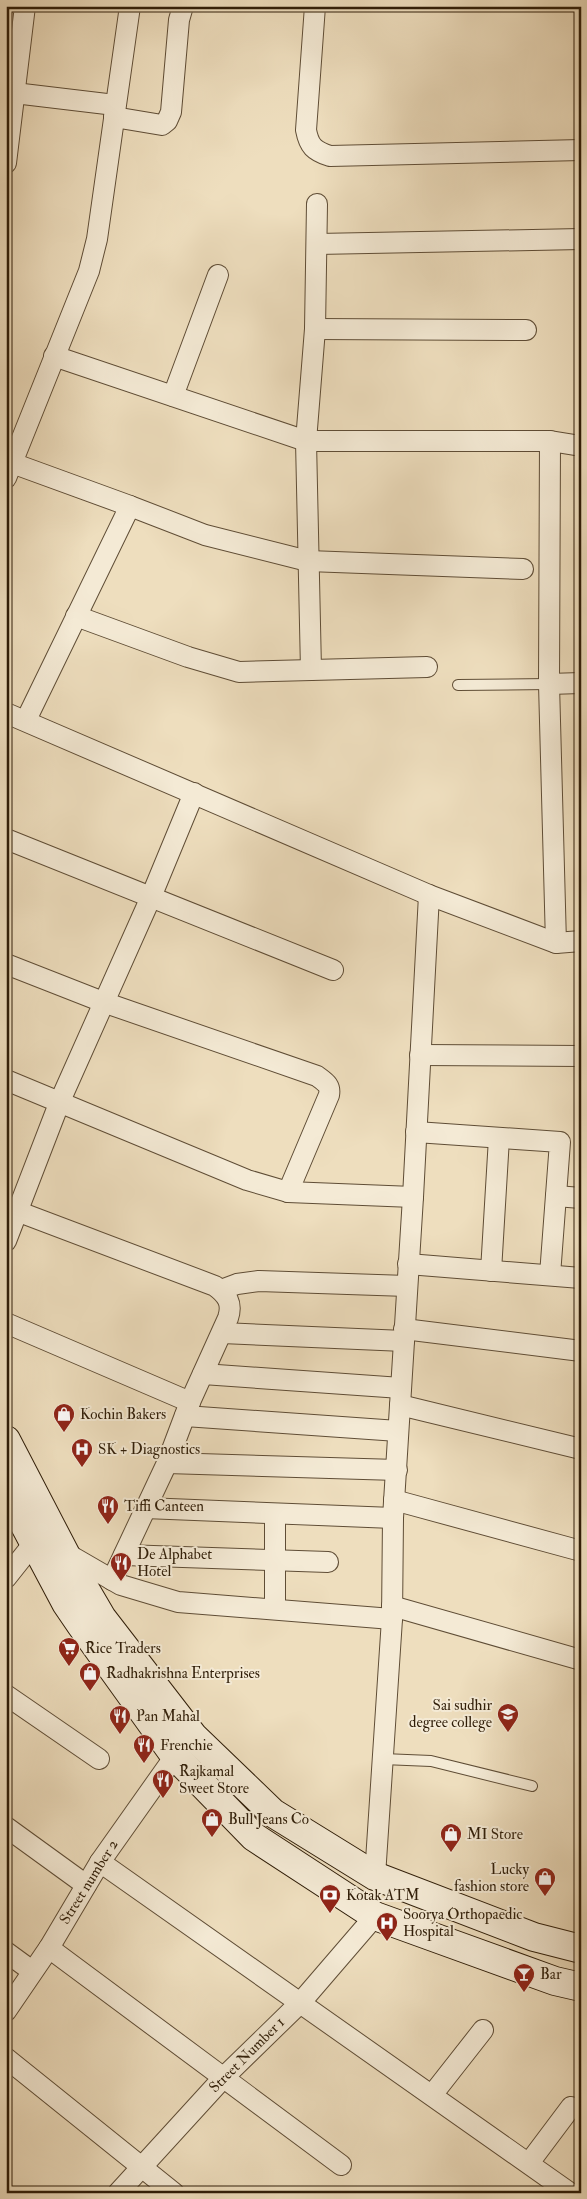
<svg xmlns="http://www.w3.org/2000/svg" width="587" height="2199" font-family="'IM FELL Double Pica',serif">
<rect width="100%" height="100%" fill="#eedebe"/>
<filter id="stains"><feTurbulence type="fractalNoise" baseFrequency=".004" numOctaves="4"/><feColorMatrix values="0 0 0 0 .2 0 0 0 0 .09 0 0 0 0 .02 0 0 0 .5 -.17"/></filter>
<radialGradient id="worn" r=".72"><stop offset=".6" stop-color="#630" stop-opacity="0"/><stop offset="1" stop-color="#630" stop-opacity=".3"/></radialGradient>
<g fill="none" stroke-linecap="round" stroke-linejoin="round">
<g stroke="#5f4d36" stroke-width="12">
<g id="service">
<polyline points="458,685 549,684"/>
<polyline points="383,1759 431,1761 532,1786"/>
</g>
</g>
<g stroke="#5f4d36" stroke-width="22">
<g id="minor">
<path d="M315 6 306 130C309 146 314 151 330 156L581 150"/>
<polyline points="6,92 115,105"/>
<polyline points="114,117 162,125 167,121 171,112 179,20 183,6"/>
<polyline points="6,163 25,6"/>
<polyline points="317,244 581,239"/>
<polyline points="315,329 526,330"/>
<polyline points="54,356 306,441 550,441 581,446"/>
<polyline points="173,396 218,275"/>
<polyline points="550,441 549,684 556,943"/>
<polyline points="12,463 130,506 26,720"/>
<polyline points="6,478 89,271 97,239 130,6"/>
<polyline points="130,506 205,535 308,561 523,569"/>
<polyline points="76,616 188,657 239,672 427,667"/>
<polyline points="311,670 306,441 315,329 317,204"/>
<polyline points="549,684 581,683"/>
<polyline points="6,713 429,895 556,943 581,941"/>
<polyline points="6,839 333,970"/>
<path d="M6 964 103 1002 317 1076C325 1082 331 1085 329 1095L288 1192"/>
<polyline points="420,1055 581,1056"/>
<polyline points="6,1080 247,1180 288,1192 413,1197"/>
<polyline points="416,1132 560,1142 550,1275"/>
<polyline points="556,1196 581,1198"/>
<path d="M6 1207 215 1286C227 1295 233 1303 228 1318L190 1402"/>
<polyline points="6,1241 60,1101 151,897 194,793"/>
<polyline points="408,1264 581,1278"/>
<polyline points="491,1271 499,1138"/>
<polyline points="221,1290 237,1284 259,1281 407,1286"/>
<polyline points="6,1323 190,1402 167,1463 112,1580"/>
<polyline points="404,1329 581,1351"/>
<polyline points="222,1333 404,1341"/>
<polyline points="203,1374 401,1388"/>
<polyline points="400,1405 581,1449"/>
<polyline points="185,1416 398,1431"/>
<polyline points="167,1463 397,1470"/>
<polyline points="394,1500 581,1551"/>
<polyline points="145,1508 393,1518"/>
<polyline points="275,1514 275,1608"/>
<polyline points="64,1552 121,1585 178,1602 392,1619"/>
<polyline points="124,1555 328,1562"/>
<polyline points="6,1578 33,1544"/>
<polyline points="392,1606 581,1660"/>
<polyline points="6,1695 99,1759"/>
<polyline points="6,1827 86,1885"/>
<polyline points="100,1862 570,2193"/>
<polyline points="375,1876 392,1619 393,1518 413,1197 429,895"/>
<polyline points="49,1948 341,2165"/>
<polyline points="6,1952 32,1971"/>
<polyline points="6,2011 49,1948 100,1862 175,1756"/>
<polyline points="6,2058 174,2193"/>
<polyline points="432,2095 483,2030"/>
<polyline points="529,2163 571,2107"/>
<polyline points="118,2193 223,2078 301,2002 375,1916"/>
</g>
</g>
<g stroke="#2f1d08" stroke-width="30">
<g id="secondary">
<polyline points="6,1440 71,1565 102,1618 193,1736 273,1813 375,1876 534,1937 581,1949"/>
<polyline points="6,1490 66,1603 81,1625 175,1756 254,1837 375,1916 555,1981 581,1987"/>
</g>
</g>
<use href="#service" stroke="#f4ead5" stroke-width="10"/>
<use href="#minor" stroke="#f4ead5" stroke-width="20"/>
<use href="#secondary" stroke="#f4ead5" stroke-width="28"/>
</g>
<defs>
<g id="shop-pin" transform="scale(1.125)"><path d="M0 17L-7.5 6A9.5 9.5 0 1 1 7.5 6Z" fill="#8f2418" stroke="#f4ead5"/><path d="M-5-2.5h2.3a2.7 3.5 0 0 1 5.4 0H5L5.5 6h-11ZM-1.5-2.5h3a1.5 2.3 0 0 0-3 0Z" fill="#fff"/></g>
<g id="hospital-pin" transform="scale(1.125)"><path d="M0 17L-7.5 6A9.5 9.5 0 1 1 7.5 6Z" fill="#8f2418" stroke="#f4ead5"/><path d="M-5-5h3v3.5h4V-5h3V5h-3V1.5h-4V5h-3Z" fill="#fff"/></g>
<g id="restaurant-pin" transform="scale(1.125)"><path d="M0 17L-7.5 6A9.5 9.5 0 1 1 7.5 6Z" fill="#8f2418" stroke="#f4ead5"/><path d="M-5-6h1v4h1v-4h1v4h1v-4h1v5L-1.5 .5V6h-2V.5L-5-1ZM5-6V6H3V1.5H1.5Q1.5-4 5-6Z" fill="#fff"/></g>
<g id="supermarket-pin" transform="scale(1.125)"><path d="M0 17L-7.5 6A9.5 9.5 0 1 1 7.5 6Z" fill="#8f2418" stroke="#f4ead5"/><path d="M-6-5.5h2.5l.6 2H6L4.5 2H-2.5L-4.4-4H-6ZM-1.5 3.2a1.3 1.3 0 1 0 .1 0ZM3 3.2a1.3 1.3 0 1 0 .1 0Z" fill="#fff"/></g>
<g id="university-pin" transform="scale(1.125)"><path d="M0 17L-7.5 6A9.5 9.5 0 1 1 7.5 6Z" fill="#8f2418" stroke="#f4ead5"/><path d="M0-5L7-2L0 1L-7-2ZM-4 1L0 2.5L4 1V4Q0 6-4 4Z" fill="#fff"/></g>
<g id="bank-pin" transform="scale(1.125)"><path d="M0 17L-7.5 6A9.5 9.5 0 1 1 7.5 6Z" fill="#8f2418" stroke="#f4ead5"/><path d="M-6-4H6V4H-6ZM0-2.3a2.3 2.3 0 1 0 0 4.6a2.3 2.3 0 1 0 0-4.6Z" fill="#fff"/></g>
<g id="bar-pin" transform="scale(1.125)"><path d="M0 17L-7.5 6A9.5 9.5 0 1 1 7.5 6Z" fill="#8f2418" stroke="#f4ead5"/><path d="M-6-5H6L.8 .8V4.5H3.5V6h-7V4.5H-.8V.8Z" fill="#fff"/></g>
</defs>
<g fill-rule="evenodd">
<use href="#shop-pin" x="64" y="1414"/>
<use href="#hospital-pin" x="82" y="1449"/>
<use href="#restaurant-pin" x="108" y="1506"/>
<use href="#restaurant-pin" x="121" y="1563"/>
<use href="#supermarket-pin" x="69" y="1648"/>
<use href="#shop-pin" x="90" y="1673"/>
<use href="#university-pin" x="508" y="1714"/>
<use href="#restaurant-pin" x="120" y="1716"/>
<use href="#restaurant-pin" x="144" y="1745"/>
<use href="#restaurant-pin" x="163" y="1780"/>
<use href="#shop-pin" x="212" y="1819"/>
<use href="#shop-pin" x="451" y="1834"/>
<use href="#shop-pin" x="545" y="1878"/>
<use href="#bank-pin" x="330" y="1895"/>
<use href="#hospital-pin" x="387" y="1923"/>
<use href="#bar-pin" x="524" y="1974"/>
</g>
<g text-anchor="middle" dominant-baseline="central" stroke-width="4" stroke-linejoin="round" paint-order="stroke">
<g font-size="15" fill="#2f1d08" stroke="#f4ead5" text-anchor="start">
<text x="80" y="1414">Kochin Bakers</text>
<text x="98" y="1449">SK + Diagnostics</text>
<text x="124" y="1506">Tiffi Canteen</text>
<text x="137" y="1554">De Alphabet<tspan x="137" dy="17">Hotel</tspan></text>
<text x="85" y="1648">Rice Traders</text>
<text x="106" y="1673">Radhakrishna Enterprises</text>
<text x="492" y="1705" text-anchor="end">Sai sudhir<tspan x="492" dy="17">degree college</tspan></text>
<text x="136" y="1716">Pan Mahal</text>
<text x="160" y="1745">Frenchie</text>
<text x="179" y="1771">Rajkamal<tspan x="179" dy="17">Sweet Store</tspan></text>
<text x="228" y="1819">Bull Jeans Co</text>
<text x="467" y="1834">MI Store</text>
<text x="529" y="1869" text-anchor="end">Lucky<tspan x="529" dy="17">fashion store</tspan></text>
<text x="346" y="1895">Kotak ATM</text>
<text x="403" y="1914">Soorya Orthopaedic<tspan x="403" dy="17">Hospital</tspan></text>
<text x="540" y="1974">Bar</text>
</g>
<g font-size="15" fill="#2f1d08" stroke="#f4ead5">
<text transform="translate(89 1882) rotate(-58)">Street number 2</text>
<text transform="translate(247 2055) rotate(-45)">Street Number 1</text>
</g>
</g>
<rect width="587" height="2199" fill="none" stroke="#eedebe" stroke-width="25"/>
<rect x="8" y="8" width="572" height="2184" fill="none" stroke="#2f1d08" stroke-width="2.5"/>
<rect x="12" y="12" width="562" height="2174" fill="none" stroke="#2f1d08"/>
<rect width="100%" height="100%" filter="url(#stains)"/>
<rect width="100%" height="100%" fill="url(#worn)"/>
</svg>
